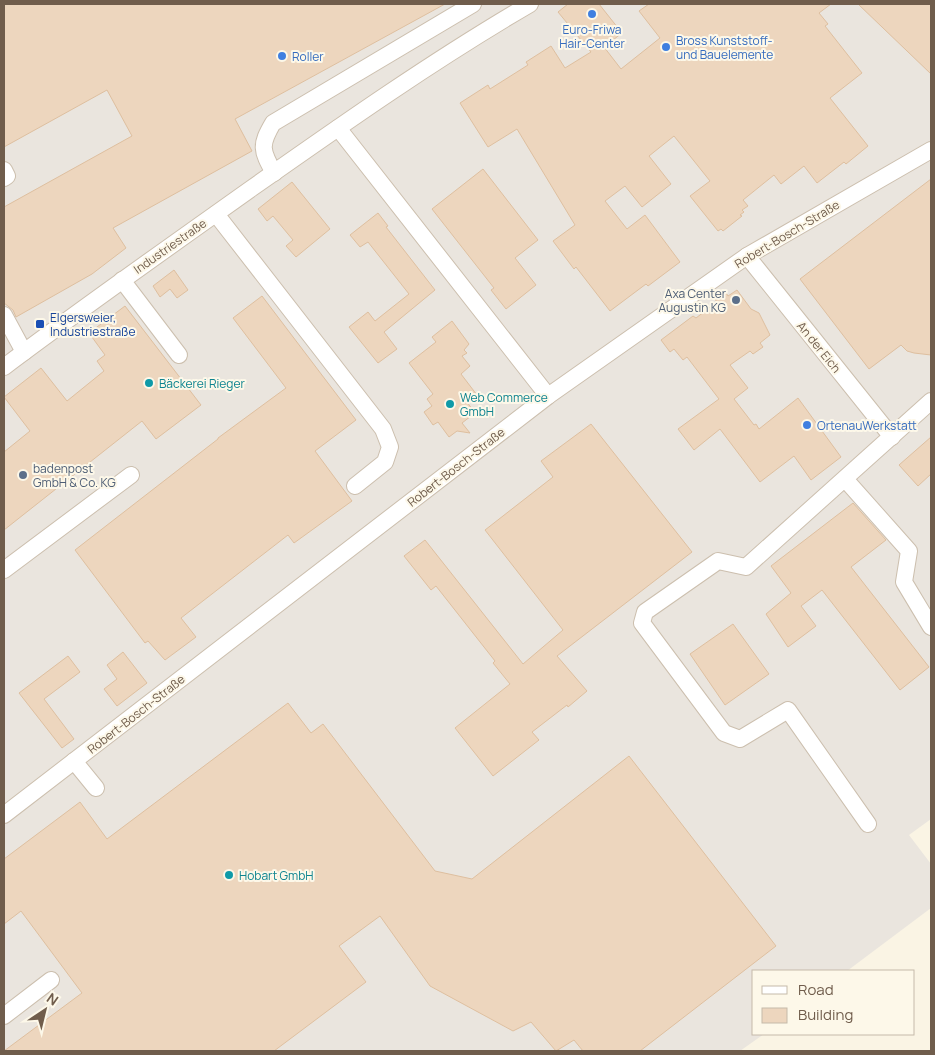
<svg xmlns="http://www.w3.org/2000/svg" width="935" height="1055" font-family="Manrope,sans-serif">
<rect width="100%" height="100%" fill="#faf4e4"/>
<polygon fill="#eae5de" points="4,4 931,4 931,819 909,835 931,864 931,908 847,971 754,971 754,1034 764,1034 740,1051 4,1051"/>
<g fill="#edd6be" stroke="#debf9f">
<polygon points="4,4 445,4 235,119 252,151 113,228 126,248 92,274 16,317 13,310 4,303 4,207 132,136 107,90 4,147"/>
<polygon points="568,4 599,4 622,33 604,47 621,69 660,38 639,11 649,4 831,4 819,13 828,24 825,26 862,73 830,98 868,146 846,164 844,162 817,183 804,166 781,184 774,175 743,200 748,206 742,210 744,212 740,215 742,216 723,231 721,229 718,231 690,196 710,181 674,136 649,156 671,184 642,207 625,186 605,201 627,229 645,215 680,262 648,286 646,284 610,311 576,267 574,269 553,241 575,225 517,129 488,147 460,103 488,85 490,89 528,65 526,62 551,46 565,68 591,52 558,12"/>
<polygon points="858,4 931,4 931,74"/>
<polygon points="483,169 538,240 515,258 536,285 506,309 491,290 494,288 432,209"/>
<polygon points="931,179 931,355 914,353 907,351 901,345 869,369 800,279"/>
<polygon points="292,182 330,229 296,257 286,246 293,240 273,216 267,221 258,209"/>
<polygon points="378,213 388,226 386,227 435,290 384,332 397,349 378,363 349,327 368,312 375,321 409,294 368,242 360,247 350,235"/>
<polygon points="174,270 188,290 177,298 170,289 160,297 153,286"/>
<polygon points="737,290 751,309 759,313 770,335 760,343 763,347 753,354 750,351 730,365 748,388 734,399 754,425 756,424 759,429 798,398 841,457 811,480 794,456 760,482 720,429 694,450 678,429 719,399 687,357 683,360 674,349 670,352 661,340 693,316 696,318 717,302 714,298 725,291 728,296"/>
<polygon points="262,296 356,420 315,451 352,501 294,543 288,535 181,618 196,637 165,660 148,641 145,643 75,550 218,439 218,438 286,388 233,318"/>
<polygon points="125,306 201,405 156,439 142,421 4,530 4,452 30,431 4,397 41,368 67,401 104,371 97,361 105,355 89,333"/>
<polygon points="452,321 469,344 464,350 467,353 462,356 470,366 461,374 477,395 467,402 475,413 462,423 470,433 457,431 449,437 438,422 433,425 424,412 432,406 427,399 433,394 409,363 436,342 432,337"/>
<polygon points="591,424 692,552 557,656 587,691 568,707 567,705 532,732 539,740 493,776 455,728 510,684 493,663 495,661 436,586 431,590 404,556 425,540 523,664 563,630 485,530 553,477 541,461"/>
<polygon points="931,437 931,474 918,486 899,465"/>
<polygon points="853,503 886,540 851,567 929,667 900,690 822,590 801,606 816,626 788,647 766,614 791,593 771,566"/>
<polygon points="733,624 769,674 725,705 690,654"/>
<polygon points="123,652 147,683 117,706 104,689 117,679 107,665"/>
<polygon points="68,656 80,672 44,699 74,739 62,748 19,693"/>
<polygon points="288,703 311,733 323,724 435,871 472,879 629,756 776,946 640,1051 583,1051 574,1040 556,1051 531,1022 513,1031 430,986 380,916 339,946 366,982 274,1051 4,1051 82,993 21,911 4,924 4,859 80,802 107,839"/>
</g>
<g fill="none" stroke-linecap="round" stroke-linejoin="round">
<g stroke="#ccbfae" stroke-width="18">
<g id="minor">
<polyline points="338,128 548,396"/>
<polyline points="4,170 7,176 4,178"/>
<path d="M274 173C261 150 260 145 273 123L473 4"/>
<polyline points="216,214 383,429 390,447 385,462 355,486"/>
<polyline points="747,256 892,437"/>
<polyline points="122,280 179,355"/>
<polyline points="4,315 24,352"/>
<path d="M4 367C85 306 169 247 252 188 343 124 434 60 530 4"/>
<polyline points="845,479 909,551 904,582 931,627"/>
<polyline points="4,570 131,475"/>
<polyline points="74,761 96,788"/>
<polyline points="4,815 548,396 747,256 931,150"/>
<polyline points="868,824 788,710 740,739 724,733 642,623 645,612 718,561 746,567 931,401"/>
<polyline points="4,1016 51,980"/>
</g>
</g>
<use href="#minor" stroke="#fff" stroke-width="16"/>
</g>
<g fill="#3f7fe0" stroke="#fdf8e9" stroke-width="2">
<circle cx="592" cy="14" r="5"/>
<circle cx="666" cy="47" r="5"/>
<circle cx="282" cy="56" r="5"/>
<circle cx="807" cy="425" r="5"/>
</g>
<g fill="#5c6f8a" stroke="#fdf8e9" stroke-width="2">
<circle cx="736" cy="300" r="5"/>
<circle cx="23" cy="475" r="5"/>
</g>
<rect fill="#1a4fb4" stroke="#fdf8e9" stroke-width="2" x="35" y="319" width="10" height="10" rx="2.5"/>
<g fill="#0f9aa8" stroke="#fdf8e9" stroke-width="2">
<circle cx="149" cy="383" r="5"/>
<circle cx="450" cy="404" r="5"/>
<circle cx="229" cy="875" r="5"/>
</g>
<g text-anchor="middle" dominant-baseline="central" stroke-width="4" stroke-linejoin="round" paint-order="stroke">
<g font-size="12" fill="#366cbe" stroke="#fdf8e9" text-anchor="start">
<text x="592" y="29" text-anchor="middle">Euro-Friwa<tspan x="592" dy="14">Hair-Center</tspan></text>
<text x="676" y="40">Bross Kunststoff-<tspan x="676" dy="14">und Bauelemente</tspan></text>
<text x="292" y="56">Roller</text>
<text x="817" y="425">OrtenauWerkstatt</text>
</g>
<g font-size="12" fill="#705d4c" stroke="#fdf8e9">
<text transform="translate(787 234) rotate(-31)">Robert-Bosch-Straße</text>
<text transform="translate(170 246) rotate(-35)">Industriestraße</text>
<text transform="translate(819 347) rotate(51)">An der Eich</text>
<text transform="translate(456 467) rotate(-38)">Robert-Bosch-Straße</text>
<text transform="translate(136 714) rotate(-38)">Robert-Bosch-Straße</text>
</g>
<g font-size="12" fill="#4e5e75" stroke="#fdf8e9" text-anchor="end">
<text x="726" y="293">Axa Center<tspan x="726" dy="14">Augustin KG</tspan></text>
<text x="33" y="468" text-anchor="start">badenpost<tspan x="33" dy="14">GmbH &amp; Co. KG</tspan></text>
</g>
<g font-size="12" fill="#164399" stroke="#fdf8e9" text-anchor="start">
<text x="50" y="317">Elgersweier,<tspan x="50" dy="14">Industriestraße</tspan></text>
</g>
<g font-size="12" fill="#0d838f" stroke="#fdf8e9" text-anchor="start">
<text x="159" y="383">Bäckerei Rieger</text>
<text x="460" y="397">Web Commerce<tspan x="460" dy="14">GmbH</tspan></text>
<text x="239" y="875">Hobart GmbH</text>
</g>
</g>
<rect width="935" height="1055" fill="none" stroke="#705d4c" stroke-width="10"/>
<rect x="752" y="970" width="162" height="65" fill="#fdf8e9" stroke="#c5baaa"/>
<rect x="762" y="986" width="25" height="8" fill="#ffffff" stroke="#c5baaa"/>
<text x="798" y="995" font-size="15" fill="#705d4c">Road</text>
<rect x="762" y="1008" width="25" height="15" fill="#edd6be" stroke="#c5baaa"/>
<text x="798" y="1020" font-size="15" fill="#705d4c">Building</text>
<g transform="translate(45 1010) rotate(35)" stroke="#fdf8e9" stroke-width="4" paint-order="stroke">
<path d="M0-4L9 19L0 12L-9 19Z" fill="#705d4c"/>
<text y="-8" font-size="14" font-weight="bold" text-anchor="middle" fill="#705d4c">N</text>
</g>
</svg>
